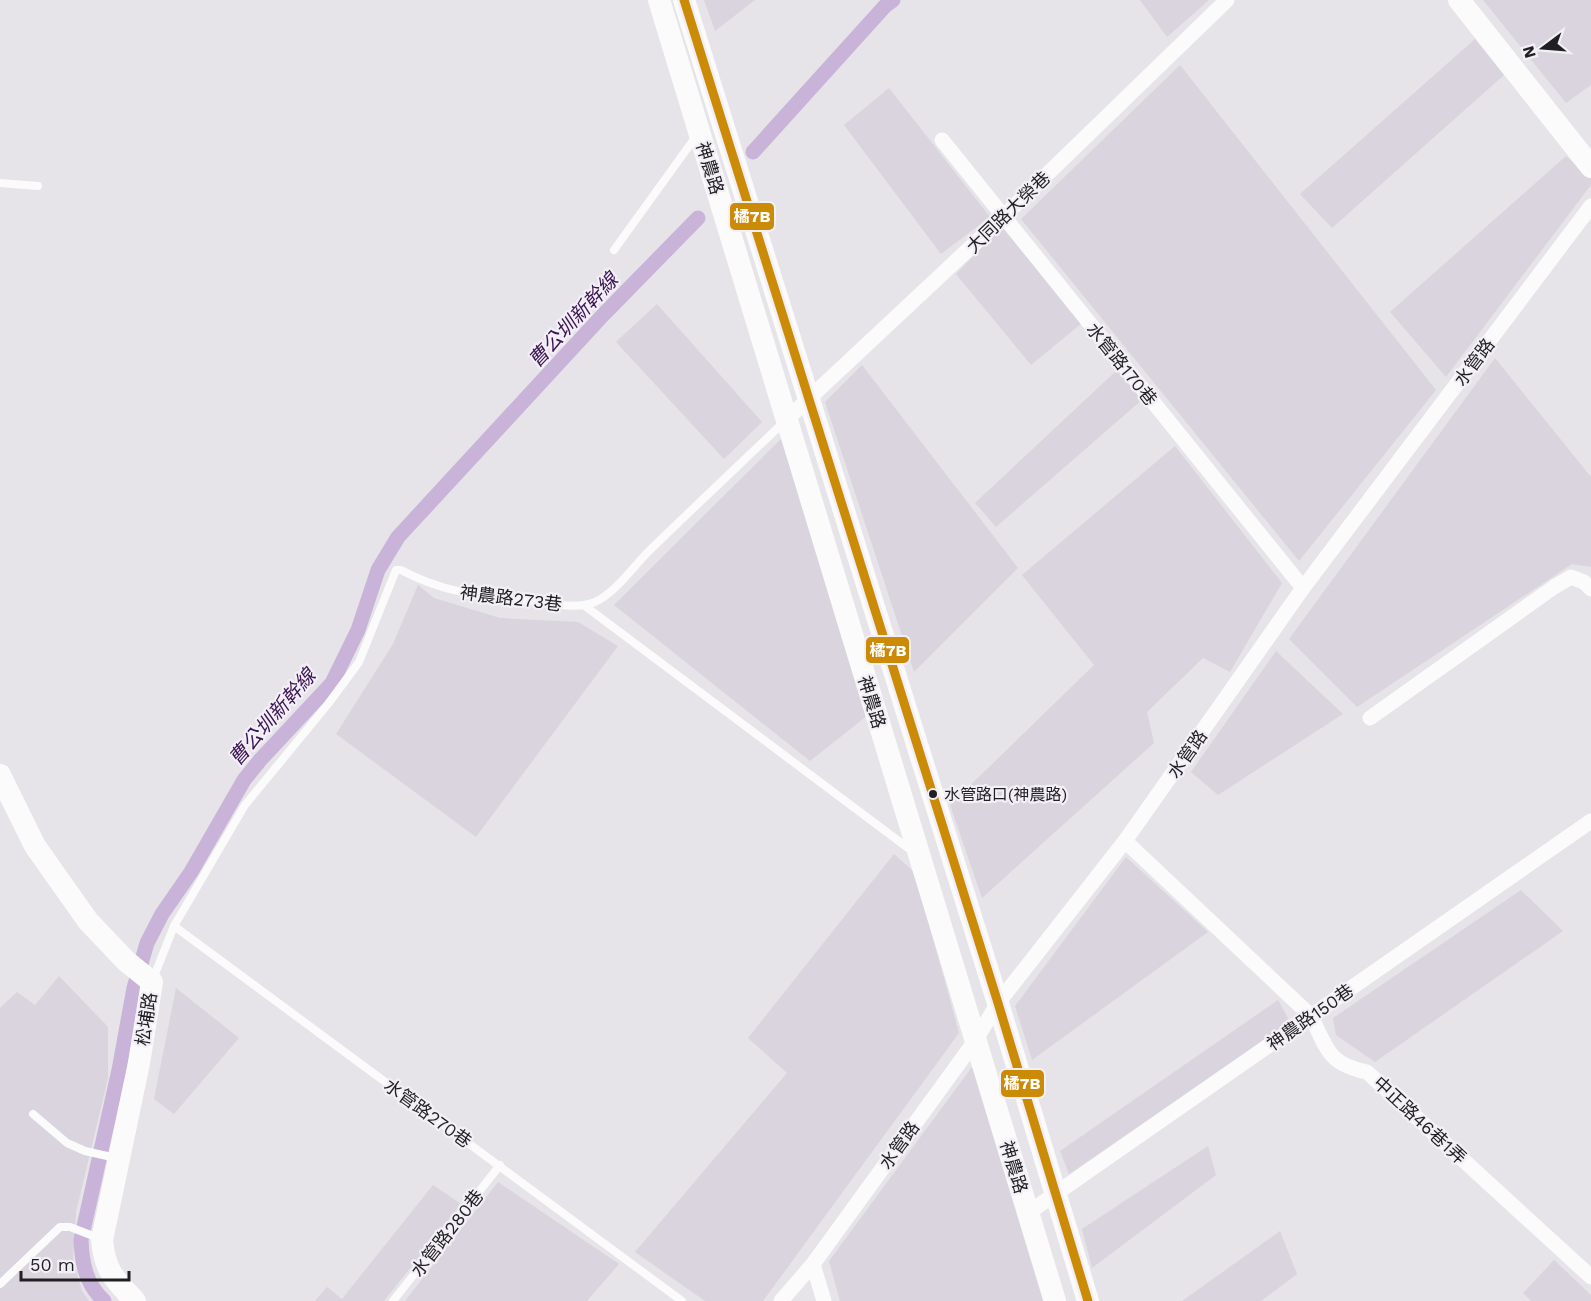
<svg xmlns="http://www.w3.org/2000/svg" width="1591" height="1301" font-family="'Work Sans','Noto Sans TC',sans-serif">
<rect width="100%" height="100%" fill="#e6e4e8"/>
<g fill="#d9d4dd">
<polygon points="704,0 755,0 715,31"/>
<polygon points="1140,0 1209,0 1167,37"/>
<polygon points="1483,0 1591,0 1591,85 1566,103"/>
<polygon points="1475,39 1504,75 1332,228 1300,194"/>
<polygon points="1180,65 1436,390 1299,561 1021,219"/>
<polygon points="889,88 990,217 941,254 844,125"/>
<polygon points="1566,156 1591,178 1591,185 1446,377 1390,312"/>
<polygon points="1002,227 1082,323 1031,365 956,274"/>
<polygon points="657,304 762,422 724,459 616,342"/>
<polygon points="1495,358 1591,477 1591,567 1572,564 1357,707 1289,639"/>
<polygon points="862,365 1018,568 914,672 825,402"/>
<polygon points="1117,370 1143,399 996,527 975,503"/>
<polygon points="784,436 868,715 810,761 614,605"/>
<polygon points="1175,446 1282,583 1230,672 1203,658 1147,712 1154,743 982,898 950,805 1094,665 1022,575"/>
<polygon points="418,585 434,598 500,618 578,622 618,646 476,837 336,734 393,644"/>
<polygon points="1276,651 1343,714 1218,795 1191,772"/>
<polygon points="894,854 915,873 959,1033 763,1301 705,1301 635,1252 787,1073 748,1038"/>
<polygon points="1126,857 1208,932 1032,1060 1015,1006"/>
<polygon points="1521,890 1563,931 1375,1062 1336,1035 1333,1018"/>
<polygon points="59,976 108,1027 108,1078 76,1212 73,1260 82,1291 89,1301 0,1301 0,1008 17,992 35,1005"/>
<polygon points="176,988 239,1038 174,1114 154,1099"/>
<polygon points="1278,1000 1290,1022 1069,1174 1060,1151"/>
<polygon points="972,1067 1043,1301 840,1301 829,1261"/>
<polygon points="1208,1146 1216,1175 1092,1268 1082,1229"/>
<polygon points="498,1182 619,1264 587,1301 405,1301"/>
<polygon points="433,1185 461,1204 384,1301 315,1301 327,1287 342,1299"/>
<polygon points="1280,1231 1297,1274 1261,1301 1182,1301"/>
<polygon points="1554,1260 1591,1295 1591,1301 1531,1301 1523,1293"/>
</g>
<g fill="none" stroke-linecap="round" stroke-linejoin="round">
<g stroke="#c9b3d9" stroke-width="15">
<polyline points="753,152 885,6 893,0"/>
<path d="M104 1301C86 1284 82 1264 81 1240L119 1070 134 988 147 943 162 914 191 872 244 780 261 759 332 683 358 630 378 570 398 537 602 316 698 218"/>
</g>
<g stroke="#fbfbfc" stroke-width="8">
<polyline points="0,183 38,186"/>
<polyline points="614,250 697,135"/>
<polyline points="585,606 912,851"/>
<polyline points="174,926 682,1301"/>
<path d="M153 979 174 926 245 805 328 704 359 662 396 570H401C446 594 483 596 532 601 553 603 576 610 595 602 614 594 633 567 648 552 692 509 738 466 783 423"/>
<polyline points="33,1114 67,1143 85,1151 116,1158"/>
<polyline points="0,1284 60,1227 70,1227 101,1239"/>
<polyline points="393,1301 500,1165"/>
</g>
<g stroke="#fbfbfc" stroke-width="15">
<polyline points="942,140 1303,588"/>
<polyline points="786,420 1003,217 1227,0"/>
<polyline points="1370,718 1554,587 1571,577 1584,582 1591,589"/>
<path d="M1125 841 1311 1016C1327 1049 1328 1064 1367 1072L1591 1277"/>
<polyline points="1028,1213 1591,821"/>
<polyline points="813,1264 824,1301"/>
<polyline points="781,1301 813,1264 975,1041 998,1003 1125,841 1303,588 1591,206"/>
</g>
<g stroke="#fbfbfc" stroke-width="22">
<polyline points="659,0 1055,1301"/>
<polyline points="684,0 998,1003 1088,1301"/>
<polyline points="1459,0 1591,167"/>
<path d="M0 775 35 846 88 921 126 961 152 982 139 1063 102 1240C105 1271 114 1279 135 1301"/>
</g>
<g stroke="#f3eff7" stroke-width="14">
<polyline id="bus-1" points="684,0 998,1003 1088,1301"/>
</g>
<use href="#bus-1" stroke="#cc8b07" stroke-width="9"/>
</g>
<circle fill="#201f22" stroke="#f3eff7" stroke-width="2" cx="933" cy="794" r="5"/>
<g text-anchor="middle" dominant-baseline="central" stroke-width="4.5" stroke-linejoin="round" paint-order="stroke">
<g font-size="16" fill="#201f22" stroke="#f3eff7" text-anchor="start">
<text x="944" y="794">水管路口(神農路)</text>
</g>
<g font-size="18" fill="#201f22" stroke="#f3eff7">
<text transform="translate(710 168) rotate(73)">神農路</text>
<text transform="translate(1008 212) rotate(-44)">大同路大榮巷</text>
<text transform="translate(1474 362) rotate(-53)">水管路</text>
<text transform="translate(1122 364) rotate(51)">水管路170巷</text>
<text transform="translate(511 598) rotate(7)">神農路273巷</text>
<text transform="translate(872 702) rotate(73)">神農路</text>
<text transform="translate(1187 754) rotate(-55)">水管路</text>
<text transform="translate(1310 1017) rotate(-35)">神農路150巷</text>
<text transform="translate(146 1019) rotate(-81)">松埔路</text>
<text transform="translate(428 1113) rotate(36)">水管路270巷</text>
<text transform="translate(1420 1120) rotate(43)">中正路46巷1弄</text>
<text transform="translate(899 1145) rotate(-54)">水管路</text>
<text transform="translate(1014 1167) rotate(73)">神農路</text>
<text transform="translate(447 1233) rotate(-52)">水管路280巷</text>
</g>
<g font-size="20" font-style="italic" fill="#3c1553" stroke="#f3eff7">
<text transform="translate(573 320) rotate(-47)">曹公圳新幹線</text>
<text transform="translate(272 717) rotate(-49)">曹公圳新幹線</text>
</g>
</g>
<g stroke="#f3eff7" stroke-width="2">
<rect x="729" y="202" width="46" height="29" rx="6" fill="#cc8b07"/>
<rect x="865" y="636" width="45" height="28" rx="6" fill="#cc8b07"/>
<rect x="1000" y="1069" width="45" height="29" rx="6" fill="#cc8b07"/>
</g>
<g font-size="16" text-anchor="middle" font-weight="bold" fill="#fff">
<text x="752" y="222">橘7B</text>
<text x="888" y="656">橘7B</text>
<text x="1022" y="1089">橘7B</text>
</g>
<g transform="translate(1543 48) rotate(254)" stroke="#f3eff7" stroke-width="4.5" paint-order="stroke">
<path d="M0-4.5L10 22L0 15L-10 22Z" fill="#201f22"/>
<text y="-9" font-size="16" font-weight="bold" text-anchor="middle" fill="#201f22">N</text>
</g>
<path d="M21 1271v9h108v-9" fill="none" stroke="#201f22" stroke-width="3"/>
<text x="30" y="1271" font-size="18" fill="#201f22" stroke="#f3eff7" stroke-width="4.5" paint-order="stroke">50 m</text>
</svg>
